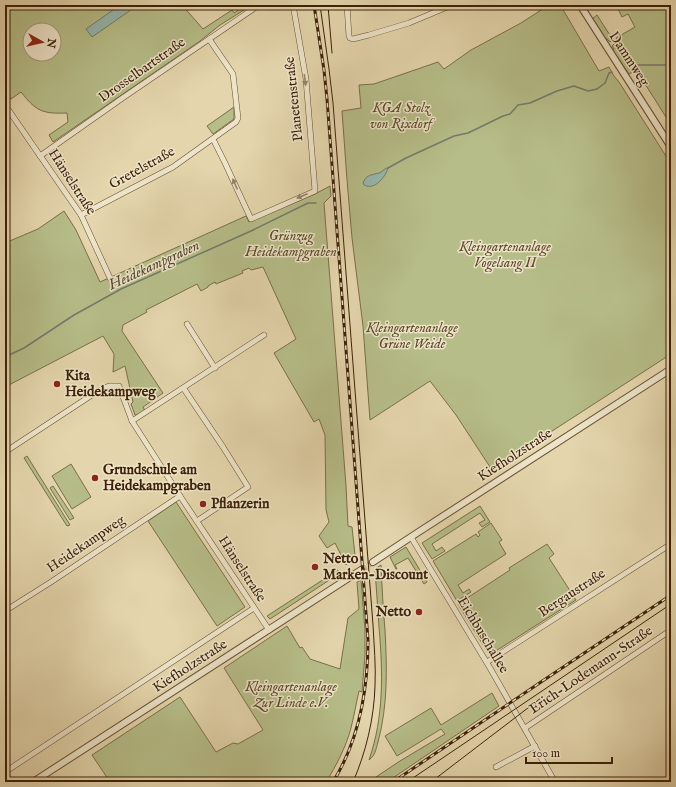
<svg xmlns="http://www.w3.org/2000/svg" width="676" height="787" font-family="'IM FELL English',serif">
<rect width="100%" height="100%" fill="#e4d5ac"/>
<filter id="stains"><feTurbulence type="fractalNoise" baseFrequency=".005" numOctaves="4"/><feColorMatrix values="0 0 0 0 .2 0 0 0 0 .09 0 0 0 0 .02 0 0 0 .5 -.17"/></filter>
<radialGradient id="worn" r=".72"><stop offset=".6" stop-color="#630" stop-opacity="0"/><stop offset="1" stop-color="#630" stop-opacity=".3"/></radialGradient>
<g fill="#b6bd88" stroke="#7a6f48" fill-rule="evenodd">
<path d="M18 5H182L203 29 232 10 234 13 246 5H252L220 25 200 41 53 142 49 135 68 122 67 113C42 114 36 111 21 92L11 99 5 90V14ZM30 30H54V54H30Z"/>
<polygon points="549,5 561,5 562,8 599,71 609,67 614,76 619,82 671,164 671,354 492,470 456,415 430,381 370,420 363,326 352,238 347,180 342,111 361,108 359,85 374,84 438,62 444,69 471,50 521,23"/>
<polygon points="616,5 671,5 671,125 616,38 635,27 628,14 622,17"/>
<polygon points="597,15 613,40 610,42 607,39 605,38 592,19"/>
<polygon points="615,43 633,72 629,74 613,51 614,49 612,46"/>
<polygon points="234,107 234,119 213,134 207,126"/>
<polygon points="330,186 331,196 324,203 346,486 348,526 352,527 355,555 346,565 335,543 327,548 319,536 329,522 326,510 325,435 319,419 314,422 274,353 296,339 263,267 251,270 249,268 242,271 243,273 216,284 215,282 208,286 208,287 201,291 197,284 146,310 147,312 123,325 122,331 163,393 143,407 145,411 138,415 135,415 131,404 133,402 125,366 113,372 114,354 103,336 5,387 5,243 38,229 64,211 76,230 100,282 246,216 249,222 315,194"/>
<polygon points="27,456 70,525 67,526 24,458"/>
<polygon points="71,464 91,497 72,509 52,476"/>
<polygon points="53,486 74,518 70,520 50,488"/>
<polygon points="176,502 245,607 217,626 148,521"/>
<polygon points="480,506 490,522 482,527 479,523 485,520 480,513 432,544 436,551 442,547 445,551 432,559 422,543"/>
<polygon points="491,523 502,540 499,542 506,554 458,585 463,593 469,589 471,592 457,601 433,561 476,534 478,537 480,535 478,532"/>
<polygon points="547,544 554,554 549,558 576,600 491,654 488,653 458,604 510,570 509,568"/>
<polygon points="406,547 427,582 424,584 408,558 395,565 397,569 396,569 390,557"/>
<path d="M381 565C382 587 383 608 385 630 387 668 388 705 378 742 376 749 375 756 369 760 384 717 383 672 379 627 378 608 376 588 375 569Z"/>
<polygon points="338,570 340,573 270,619 267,616"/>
<path d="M361 580 365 630V655L362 692 359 691C356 704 354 716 351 728 346 747 336 766 326 782H110L92 755 180 697 216 752 233 743 238 744 263 730 224 668 287 626 300 648 302 647 310 659 340 669 348 618 359 609 357 582Z"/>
<polygon points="492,693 499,706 387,782 380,782 376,777 400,761 445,734 441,729 397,756 385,736 431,708 441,725"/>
</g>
<g fill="#95b8ad" stroke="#727c6b">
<polygon points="120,5 138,5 92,37 86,29"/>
<path d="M387 168H388C385 178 373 192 363 184 365 175 371 175 379 173 382 172 384 169 387 168Z"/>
</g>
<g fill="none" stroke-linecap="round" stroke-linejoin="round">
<g stroke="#727c6b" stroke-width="1.5">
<polyline points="633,65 671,65"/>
<polyline points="388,168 406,158 454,136 468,133 503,116 510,114 518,105 530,103 557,91 574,86 588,91 597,89 605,83 609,73 612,72"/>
<polyline points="5,357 24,348 74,315 121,289 251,231 308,203 316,203"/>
</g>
<polyline stroke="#c3b18b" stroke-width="6" stroke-dasharray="6 3" stroke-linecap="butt" points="361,570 373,562"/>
<g stroke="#684e30" stroke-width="6">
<g id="minor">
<polyline points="347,5 349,36 350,38 353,39 369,35 409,23 452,5"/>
<polyline points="5,105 81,215 110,278"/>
<polyline points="213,139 225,163 251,219 315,191 306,79 293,5"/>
<polyline points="40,156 124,97 259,5"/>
<polyline points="81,215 173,167 236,122 238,118 233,74 209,39"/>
<polyline points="187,324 215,368"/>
<polyline points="184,389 223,447 248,487 197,521"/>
<polyline points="132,421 264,335"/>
<polyline points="5,452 98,391 109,386 119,386 132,421 180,496 269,630"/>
<polyline points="411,537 490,668 555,782"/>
<polyline points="5,611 51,582 180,496"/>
<polyline points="487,662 671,544"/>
<polyline points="525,728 671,630"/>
<polyline points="496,767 535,746"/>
<polyline points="5,772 254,608"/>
</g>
</g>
<g stroke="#684e30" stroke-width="8">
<g id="tertiary">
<polyline points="580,5 671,147"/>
<polyline points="373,562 417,533 671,369"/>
<polyline points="33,782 361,570"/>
</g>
</g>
<use href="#minor" stroke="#ede4c9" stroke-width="5"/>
<use href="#tertiary" stroke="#ede4c9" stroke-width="6"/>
<g stroke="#3e2107" stroke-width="1">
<path d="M320 5 329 69 333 103 373 625C374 645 376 666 375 686 374 719 366 752 353 782"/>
<polyline points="328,5 332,53"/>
<polyline points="407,782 671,604"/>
<polyline points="431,782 541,698"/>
</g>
<g stroke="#3e2107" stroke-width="3">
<g id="rail">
<path d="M314 5 324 70 327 99 368 640C368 690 359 740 333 782"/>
<polyline points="393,782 541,682 671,595"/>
</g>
</g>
<use href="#rail" stroke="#ede4c9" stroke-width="1.5" stroke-dasharray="4.5" stroke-linecap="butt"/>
</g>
<defs><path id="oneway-solid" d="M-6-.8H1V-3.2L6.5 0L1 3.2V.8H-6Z"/></defs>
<g fill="#968268">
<use href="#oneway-solid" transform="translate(305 80) rotate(83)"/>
<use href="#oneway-solid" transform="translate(235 184) rotate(-114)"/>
<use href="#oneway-solid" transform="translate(302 196) rotate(157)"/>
</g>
<g fill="#8f2418" stroke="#ede4c9" stroke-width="1.5">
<circle cx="57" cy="384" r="4"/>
<circle cx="95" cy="478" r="4"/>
<circle cx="203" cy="504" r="4"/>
<circle cx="315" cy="567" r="4"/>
<circle cx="419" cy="612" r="4"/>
</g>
<g text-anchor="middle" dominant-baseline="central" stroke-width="3" stroke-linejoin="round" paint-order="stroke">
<g font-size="14" fill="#3e2107" stroke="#ede4c9">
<text transform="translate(629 59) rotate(57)">Dammweg</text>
<text transform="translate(142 70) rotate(-35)">Drosselbartstraße</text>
<text transform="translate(294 99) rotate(-96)">Planetenstraße</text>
<text transform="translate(142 168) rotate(-29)">Gretelstraße</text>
<text transform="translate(72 182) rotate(57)">Hänselstraße</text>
<text transform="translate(515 455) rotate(-33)">Kiefholzstraße</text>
<text transform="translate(86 544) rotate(-34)">Heidekampweg</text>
<text transform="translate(242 569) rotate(57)">Hänselstraße</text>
<text transform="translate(572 593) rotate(-33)">Bergaustraße</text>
<text transform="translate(483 635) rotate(59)">Eichbuschallee</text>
<text transform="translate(190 666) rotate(-33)">Kiefholzstraße</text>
<text transform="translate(591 670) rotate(-34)">Erich-Lodemann-Straße</text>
</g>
<g font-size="14" font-style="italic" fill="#5c4827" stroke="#ede4c9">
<text x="401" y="108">KGA Stolz<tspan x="401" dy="16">von Rixdorf</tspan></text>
<text x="291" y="236">Grünzug<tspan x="291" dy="16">Heidekampgraben</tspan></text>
<text x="505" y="247">Kleingartenanlage<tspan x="505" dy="16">Vogelsang II</tspan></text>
<text x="412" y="328">Kleingartenanlage<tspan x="412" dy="16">Grüne Weide</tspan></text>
<text x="291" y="687">Kleingartenanlage<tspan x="291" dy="16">Zur Linde e.V.</tspan></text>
</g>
<g font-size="14" font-weight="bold" fill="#3e2107" stroke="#ede4c9" text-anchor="start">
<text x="65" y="376">Kita<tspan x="65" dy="16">Heidekampweg</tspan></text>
<text x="103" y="470">Grundschule am<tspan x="103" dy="16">Heidekampgraben</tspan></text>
<text x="211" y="504">Pflanzerin</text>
<text x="323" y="559">Netto<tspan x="323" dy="16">Marken-Discount</tspan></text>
<text x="411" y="612" text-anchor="end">Netto</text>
</g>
<g font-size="15" font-style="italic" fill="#544730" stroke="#ede4c9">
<text transform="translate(154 265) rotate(-25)">Heidekampgraben</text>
</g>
</g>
<rect width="676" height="787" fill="none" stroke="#e4d5ac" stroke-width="20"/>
<rect x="6" y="6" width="664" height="775" fill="none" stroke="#3e2107" stroke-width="2"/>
<rect x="10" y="10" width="656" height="767" fill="none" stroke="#3e2107"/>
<g transform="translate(42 42) rotate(98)"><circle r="19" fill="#ede4c9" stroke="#a7967b"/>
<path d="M0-3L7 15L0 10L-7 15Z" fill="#8f2418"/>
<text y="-6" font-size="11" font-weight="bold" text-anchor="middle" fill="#3e2107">N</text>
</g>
<path d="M526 757v6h86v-6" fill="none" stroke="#3e2107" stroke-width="2"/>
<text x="532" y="757" font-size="12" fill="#3e2107" stroke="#ede4c9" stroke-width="3" paint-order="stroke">100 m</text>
<rect width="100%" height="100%" filter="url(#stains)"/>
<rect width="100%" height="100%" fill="url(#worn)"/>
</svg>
